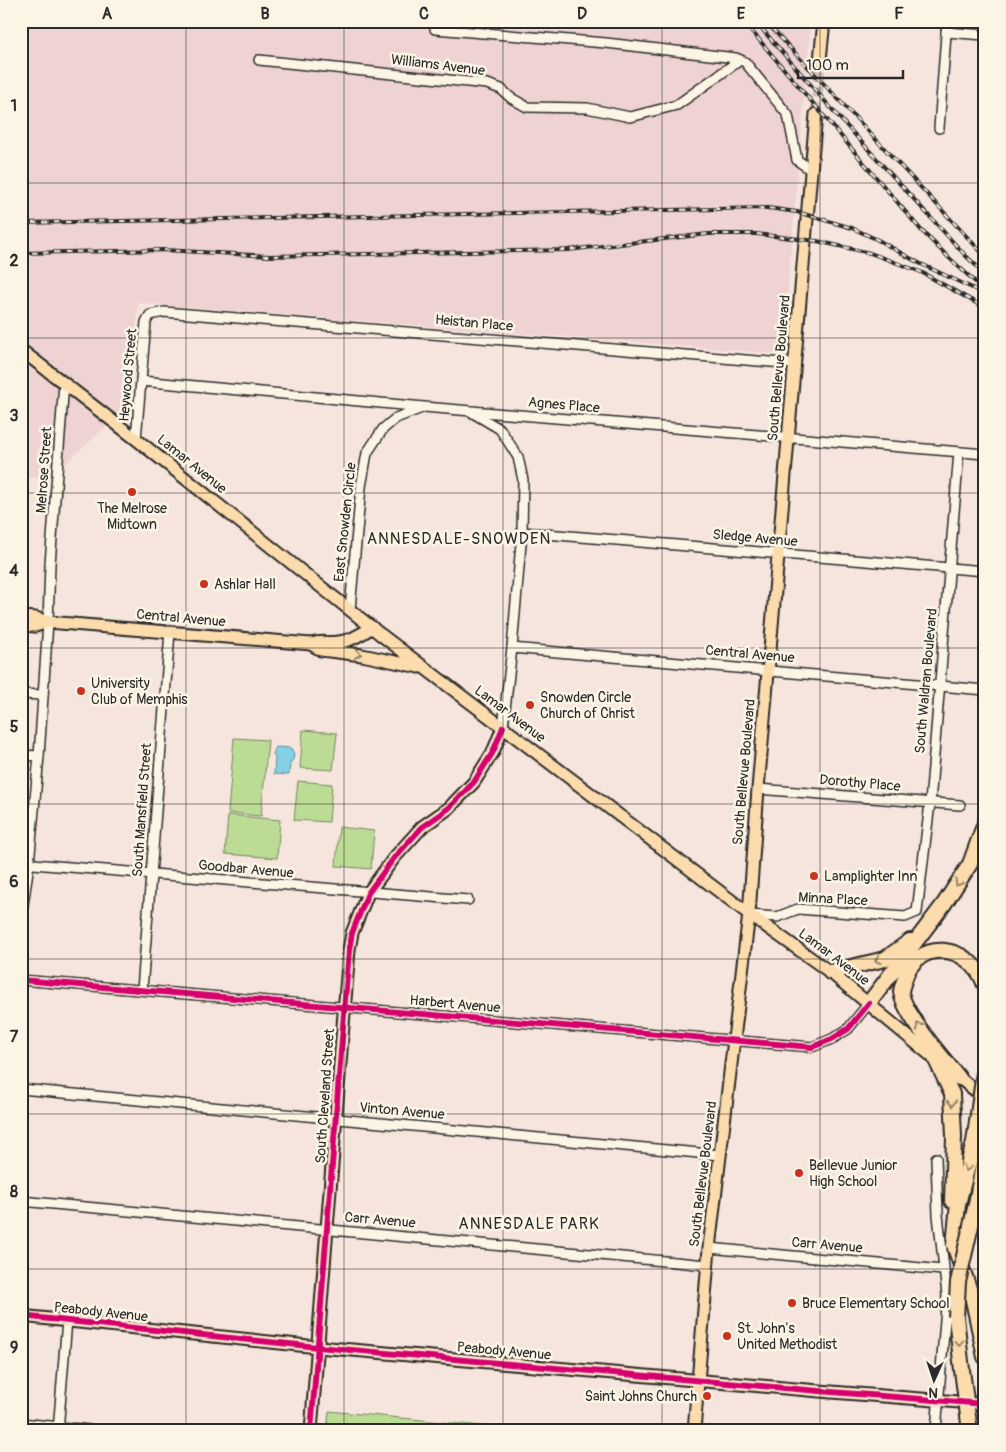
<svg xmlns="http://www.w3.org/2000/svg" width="1006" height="1452" font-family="Pangolin,sans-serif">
<rect width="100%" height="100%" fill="#f6e5dc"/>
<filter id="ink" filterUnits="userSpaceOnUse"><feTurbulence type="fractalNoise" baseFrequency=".02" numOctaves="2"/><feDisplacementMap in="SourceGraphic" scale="10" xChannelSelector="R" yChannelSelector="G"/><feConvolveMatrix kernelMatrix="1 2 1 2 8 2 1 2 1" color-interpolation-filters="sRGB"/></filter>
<g filter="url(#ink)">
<polygon fill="#efd2d2" points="21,21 811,21 782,354 138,303 133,372 127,408 49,478 21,477"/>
<g fill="#bcdc95" stroke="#748460">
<polygon points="303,730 337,733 333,770 300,768"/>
<polygon points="234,738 268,740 261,816 228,813"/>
<polygon points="298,781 332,784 329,822 294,820"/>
<polygon points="228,815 280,820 277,858 225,854"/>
<polygon points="339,827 374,831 371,869 336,866"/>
<polygon points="329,1411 514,1429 513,1431 327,1431"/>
</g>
<polygon fill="#84d0e4" stroke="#608e9a" points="276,747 291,748 294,754 293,760 290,763 289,775 274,774 275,757 273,754"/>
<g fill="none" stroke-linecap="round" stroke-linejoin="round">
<polyline stroke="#cdc0b9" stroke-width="11" stroke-dasharray="11 5.5" stroke-linecap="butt" points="816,114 820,60"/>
<g stroke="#2b2b2b" stroke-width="12">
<g id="minor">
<polyline points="435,29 606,43 736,58 745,62 788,115 797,160 811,170"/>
<polyline points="946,32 985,35"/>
<polyline points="259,60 487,84 501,89 511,98 527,107 587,108 630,117 677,105 740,60"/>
<polyline points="939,128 947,21"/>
<polyline points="141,381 424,407 985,454"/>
<polyline points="473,413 500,429 518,457 523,480 522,532 512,648 503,727"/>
<polyline points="136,439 146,322 150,315 164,312 795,364"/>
<polyline points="522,532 985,571"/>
<polyline points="350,609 361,487 367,453 383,429 396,418 422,408"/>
<polyline points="512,648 985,690"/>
<polyline points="21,694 43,695"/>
<polyline points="21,755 39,756"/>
<polyline points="758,789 960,805"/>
<polyline points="21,863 468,900"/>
<polyline points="750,915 777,917 798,909 905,917 917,912 930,803 959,452"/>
<polyline points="21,919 29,864 39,756 48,622 50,564 64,383"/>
<polyline points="21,980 812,1047 832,1039 848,1029 869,1003"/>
<polyline points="142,990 170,632"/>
<polyline points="21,1089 720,1155"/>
<polyline points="936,1158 938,1215 947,1295 936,1431"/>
<polyline points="21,1201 707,1265"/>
<polyline points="709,1248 943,1270"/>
<polyline points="21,1423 99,1431"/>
<polyline points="58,1431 67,1320"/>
</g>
</g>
<g stroke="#2b2b2b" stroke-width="15">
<g id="major">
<polyline points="820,60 824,21"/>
<polyline points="21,350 136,439 380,634 749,914 830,972 940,1063"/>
<path d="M21 617 36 618 48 622 311 644C325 640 327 644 339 642 351 641 362 634 372 627"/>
<polyline points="21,625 35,626 48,622"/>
<polyline points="311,644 321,650 362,655 419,667"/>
<polyline points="953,1073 985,1098"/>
<polyline points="21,1316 318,1347 819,1391 985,1404"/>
<polyline points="311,1431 349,950 352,933 368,893 394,858 422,827 449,808 474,782 493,752 503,727"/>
<polyline points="694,1431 709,1248 749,914 758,789 816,114"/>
</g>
</g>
<g stroke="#2b2b2b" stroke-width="18">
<g id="highway">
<polyline points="830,972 885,959 910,941"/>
<polyline points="869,1003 944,904 970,864 985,823"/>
<polyline points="935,1058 952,1094 954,1136 952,1201"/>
<path d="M959 1078C944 1059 904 1015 901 992 901 989 903 984 904 981 916 937 970 943 985 985"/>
<polyline points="977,1121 974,1142 958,1204 954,1245 973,1300 985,1357"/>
<polyline points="976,1204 985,1153"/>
<polyline points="956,1317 962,1370"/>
</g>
</g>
<use href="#minor" stroke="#fcf5e5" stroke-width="9"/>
<use href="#major" stroke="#fcdcac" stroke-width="11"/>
<use href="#highway" stroke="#fcdcac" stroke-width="14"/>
<g stroke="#2b2b2b" stroke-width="4">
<g id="rail">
<polyline points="743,21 921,230 946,255 983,289"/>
<polyline points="755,21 844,123 965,255 985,274"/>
<polyline points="765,21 985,256"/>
<polyline points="21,223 768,208 797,212 852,228 878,240 919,263 985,294"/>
<polyline points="21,253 164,250 269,256 568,250 708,234 756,234 817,241 870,253 921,272 985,308"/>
</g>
</g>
<use href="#rail" stroke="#fcf5e5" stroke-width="2" stroke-dasharray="5.5" stroke-linecap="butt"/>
<g stroke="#2b2b2b" stroke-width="18" stroke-linecap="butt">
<g id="highway-bridge">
<polyline points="977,1121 985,1066"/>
<polyline points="956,1317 958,1282 976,1204"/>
<polyline points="962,1370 970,1431"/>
</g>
</g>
<use href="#highway-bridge" stroke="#fcdcac" stroke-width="14"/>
<g stroke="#fcf5e5" stroke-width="9">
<g id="cycleway">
<polyline points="21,980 812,1047 832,1039 848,1029 869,1003"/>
<polyline points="21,1316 318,1347 819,1391 985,1404"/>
<polyline points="311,1431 349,950 352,933 368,893 394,858 422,827 449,808 474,782 493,752 503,727"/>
</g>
</g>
<use href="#cycleway" stroke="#d6006c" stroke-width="6"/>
</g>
<defs><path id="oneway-chevron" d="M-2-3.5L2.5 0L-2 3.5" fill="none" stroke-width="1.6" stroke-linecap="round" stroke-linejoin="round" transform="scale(1.25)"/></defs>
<g stroke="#94846c">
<use href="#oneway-chevron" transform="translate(358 654) rotate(8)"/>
<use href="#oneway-chevron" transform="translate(958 883) rotate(122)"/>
<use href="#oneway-chevron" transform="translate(878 960) rotate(163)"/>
<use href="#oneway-chevron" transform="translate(919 1026) rotate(-128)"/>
<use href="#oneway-chevron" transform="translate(952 1103) rotate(86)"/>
<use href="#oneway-chevron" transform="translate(967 1168) rotate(105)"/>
<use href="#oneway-chevron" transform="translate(959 1343) rotate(84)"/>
</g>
</g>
<path fill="none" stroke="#2b2b2b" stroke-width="1" stroke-opacity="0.55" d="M186 21V1431M344 21V1431M503 21V1431M662 21V1431M820 21V1431M21 183H985M21 338H985M21 493H985M21 648H985M21 804H985M21 959H985M21 1114H985M21 1269H985"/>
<g fill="#c8321e" stroke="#fcf5e5" stroke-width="2">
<circle cx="132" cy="492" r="5"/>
<circle cx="204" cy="584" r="5"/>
<circle cx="81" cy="691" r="5"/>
<circle cx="530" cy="705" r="5"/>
<circle cx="814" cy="876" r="5"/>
<circle cx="799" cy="1173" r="5"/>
<circle cx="792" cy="1303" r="5"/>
<circle cx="727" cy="1336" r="5"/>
<circle cx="707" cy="1396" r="5"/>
</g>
<g text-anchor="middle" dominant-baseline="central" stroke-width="5" stroke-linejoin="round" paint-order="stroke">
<g font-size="14" fill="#2b2b2b" stroke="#fcf5e5">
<text transform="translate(438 65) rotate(7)">Williams Avenue</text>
<text transform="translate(474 323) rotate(5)">Heistan Place</text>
<text transform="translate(779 368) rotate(-85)">South Bellevue Boulevard</text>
<text transform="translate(128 375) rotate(-85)">Heywood Street</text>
<text transform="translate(564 405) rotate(5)">Agnes Place</text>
<text transform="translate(192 464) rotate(39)">Lamar Avenue</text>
<text transform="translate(44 470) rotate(-86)">Melrose Street</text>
<text transform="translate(345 522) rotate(-84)">East Snowden Circle</text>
<text transform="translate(755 538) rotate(5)">Sledge Avenue</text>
<text transform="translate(181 618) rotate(5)">Central Avenue</text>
<text transform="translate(750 654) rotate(5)">Central Avenue</text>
<text transform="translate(926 681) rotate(-85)">South Waldran Boulevard</text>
<text transform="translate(510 714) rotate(37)">Lamar Avenue</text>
<text transform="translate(744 772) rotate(-85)">South Bellevue Boulevard</text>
<text transform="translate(860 783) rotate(5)">Dorothy Place</text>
<text transform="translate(142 810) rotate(-86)">South Mansfield Street</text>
<text transform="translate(246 869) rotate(5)">Goodbar Avenue</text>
<text transform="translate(833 899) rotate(3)">Minna Place</text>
<text transform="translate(834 957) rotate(37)">Lamar Avenue</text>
<text transform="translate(455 1004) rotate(5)">Harbert Avenue</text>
<text transform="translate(325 1096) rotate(-86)">South Cleveland Street</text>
<text transform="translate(402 1111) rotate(5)">Vinton Avenue</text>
<text transform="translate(703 1174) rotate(-83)">South Bellevue Boulevard</text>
<text transform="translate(380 1220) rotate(5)">Carr Avenue</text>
<text transform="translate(827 1245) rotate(5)">Carr Avenue</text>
<text transform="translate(101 1312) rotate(6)">Peabody Avenue</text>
<text transform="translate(504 1351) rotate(5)">Peabody Avenue</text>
</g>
<g font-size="14" fill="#2b2b2b" stroke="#fcf5e5" text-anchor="start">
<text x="132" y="508" text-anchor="middle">The Melrose<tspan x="132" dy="16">Midtown</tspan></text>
<text x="214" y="584">Ashlar Hall</text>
<text x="91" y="683">University<tspan x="91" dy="16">Club of Memphis</tspan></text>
<text x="540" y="697">Snowden Circle<tspan x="540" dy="16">Church of Christ</tspan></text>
<text x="824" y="876">Lamplighter Inn</text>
<text x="809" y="1165">Bellevue Junior<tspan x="809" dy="16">High School</tspan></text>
<text x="802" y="1303">Bruce Elementary School</text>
<text x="737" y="1328">St. John's<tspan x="737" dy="16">United Methodist</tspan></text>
<text x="697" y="1396" text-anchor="end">Saint Johns Church</text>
</g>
<g font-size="16" letter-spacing="1" fill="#2b2b2b" stroke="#fcf5e5">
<text x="459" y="539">ANNESDALE-SNOWDEN</text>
<text x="529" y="1224">ANNESDALE PARK</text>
</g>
</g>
<rect width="1006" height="1452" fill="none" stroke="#fcf5e5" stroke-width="55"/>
<g transform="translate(934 1380) rotate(183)" stroke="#fcf5e5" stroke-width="4" paint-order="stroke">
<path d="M0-4L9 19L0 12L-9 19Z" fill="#2b2b2b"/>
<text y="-8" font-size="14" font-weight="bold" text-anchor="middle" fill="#2b2b2b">N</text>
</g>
<path d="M798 70v8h105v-8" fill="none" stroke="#2b2b2b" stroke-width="2.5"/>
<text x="806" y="70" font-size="15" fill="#2b2b2b" stroke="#fcf5e5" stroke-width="4" paint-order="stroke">100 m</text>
<rect x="28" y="28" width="950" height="1396" fill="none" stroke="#2b2b2b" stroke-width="2"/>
<g font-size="16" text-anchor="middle" font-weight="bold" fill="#2b2b2b">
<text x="107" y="19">A</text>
<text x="265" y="19">B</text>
<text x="424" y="19">C</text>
<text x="582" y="19">D</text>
<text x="741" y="19">E</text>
<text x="899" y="19">F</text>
<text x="14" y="111">1</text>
<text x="14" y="266">2</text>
<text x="14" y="421">3</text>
<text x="14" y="576">4</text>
<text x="14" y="732">5</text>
<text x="14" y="887">6</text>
<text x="14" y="1042">7</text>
<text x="14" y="1197">8</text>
<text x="14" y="1353">9</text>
</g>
</svg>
